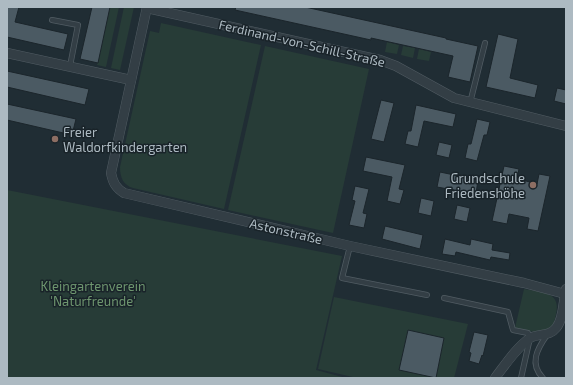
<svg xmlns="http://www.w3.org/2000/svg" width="573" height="385" font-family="'Exo 2',sans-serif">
<rect width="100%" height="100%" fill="#202d34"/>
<g fill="#273c37">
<polygon points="110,7 119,7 106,67 97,65"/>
<polygon points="124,7 134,7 120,70 111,68"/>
<path d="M161 23 261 45 224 209 133 188C123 185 120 177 120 167L150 31 159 33Z"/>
<polygon points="387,42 399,45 397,54 385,52"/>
<polygon points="265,46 369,69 333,233 228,210"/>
<polygon points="403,46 415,48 413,58 401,55"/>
<polygon points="419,49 431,52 429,61 417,59"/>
<polygon points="7,190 342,256 316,370 346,378 7,378"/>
<path d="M524 289C539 292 562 291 556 314 555 319 554 324 551 329L539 333 515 328Z"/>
<polygon points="334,297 468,324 454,378 357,378 318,369"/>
</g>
<g fill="#4b5a63" stroke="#1b252b">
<polygon points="7,7 19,7 15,22 68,34 64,50 7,37"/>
<polygon points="92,7 110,7 98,63 80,59"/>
<polygon points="236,7 305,7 446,38 446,39 478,46 470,82 448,77 453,56 371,38 371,40 235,10"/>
<polygon points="498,34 518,39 510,78 538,85 535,98 486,87"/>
<polygon points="7,71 89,89 85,105 7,87"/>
<polygon points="557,88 566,90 566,104 554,101"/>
<polygon points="381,100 394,103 384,142 371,139"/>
<polygon points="7,104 76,119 72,135 7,120"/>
<polygon points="416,105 456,114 453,127 424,121 418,147 405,144 408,131 411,131"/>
<polygon points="477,119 490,122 487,135 484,135 477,161 465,158 468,144 471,144"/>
<polygon points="439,142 452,145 449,158 436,155"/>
<polygon points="366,157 405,165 399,189 404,190 400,204 387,201 392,177 363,171"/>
<polygon points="504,166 519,169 517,179 526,181 537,184 539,174 550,176 538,231 527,229 529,218 509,214 507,224 492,221"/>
<polygon points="440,172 478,180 476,194 437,187"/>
<polygon points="355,186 369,189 363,213 367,214 364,228 349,225 355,201 352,200"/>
<polygon points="421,198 434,201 431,216 418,213"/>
<polygon points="457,205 470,208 467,222 454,219"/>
<polygon points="385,226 423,235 420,249 382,239"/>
<polygon points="445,239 470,245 471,239 493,244 492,250 510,253 509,260 491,257 490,260 456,252 455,256 442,254"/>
<polygon points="408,330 444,338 436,378 399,370"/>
<polygon points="474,332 488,335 483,356 482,355 479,364 469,361 471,353 469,352"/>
</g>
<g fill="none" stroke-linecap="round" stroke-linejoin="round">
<g stroke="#515c63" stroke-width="6">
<g id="service">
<polyline points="52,20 78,25 70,66"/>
<polyline points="470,103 485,43"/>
<polyline points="350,246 342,278 427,295"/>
<polyline points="444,298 508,312 513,330 528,333 530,338 521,378"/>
<path d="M543 378C529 364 537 349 547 335"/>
</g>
</g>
<g stroke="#515c63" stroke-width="10">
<g id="minor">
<path d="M147 7 111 173C113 183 116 188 124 193L350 246 524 283 565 294"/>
<polyline points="147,8 380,60 396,66 454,98 566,126"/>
<polyline points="7,53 131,80"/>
<path d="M495 378C505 365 516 348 530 338 539 333 549 337 556 328 564 319 563 301 566 289"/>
</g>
</g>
<use href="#service" stroke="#333e45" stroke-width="4.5"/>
<use href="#minor" stroke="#333e45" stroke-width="9"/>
</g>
<g fill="#8d6e63" stroke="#192329" stroke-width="1.5">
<circle cx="55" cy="139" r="4"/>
<circle cx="533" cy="185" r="4"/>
</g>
<g text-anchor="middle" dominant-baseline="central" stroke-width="3" stroke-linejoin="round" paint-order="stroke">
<g font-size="13" fill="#adbac2" stroke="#192329">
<text transform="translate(302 43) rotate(13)">Ferdinand-von-Schill-Straße</text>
<text transform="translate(286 231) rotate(13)">Astonstraße</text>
</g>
<g font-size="13" fill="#adbac2" stroke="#192329" text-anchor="start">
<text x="63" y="132">Freier<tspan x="63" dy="15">Waldorfkindergarten</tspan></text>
<text x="525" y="178" text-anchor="end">Grundschule<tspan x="525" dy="15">Friedenshöhe</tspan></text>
</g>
<g font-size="13" fill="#6e966f" stroke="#192329">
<text x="93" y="286">Kleingartenverein<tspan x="93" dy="15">'Naturfreunde'</tspan></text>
</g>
</g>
<rect width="573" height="385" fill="none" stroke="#adbac2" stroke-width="16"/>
</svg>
